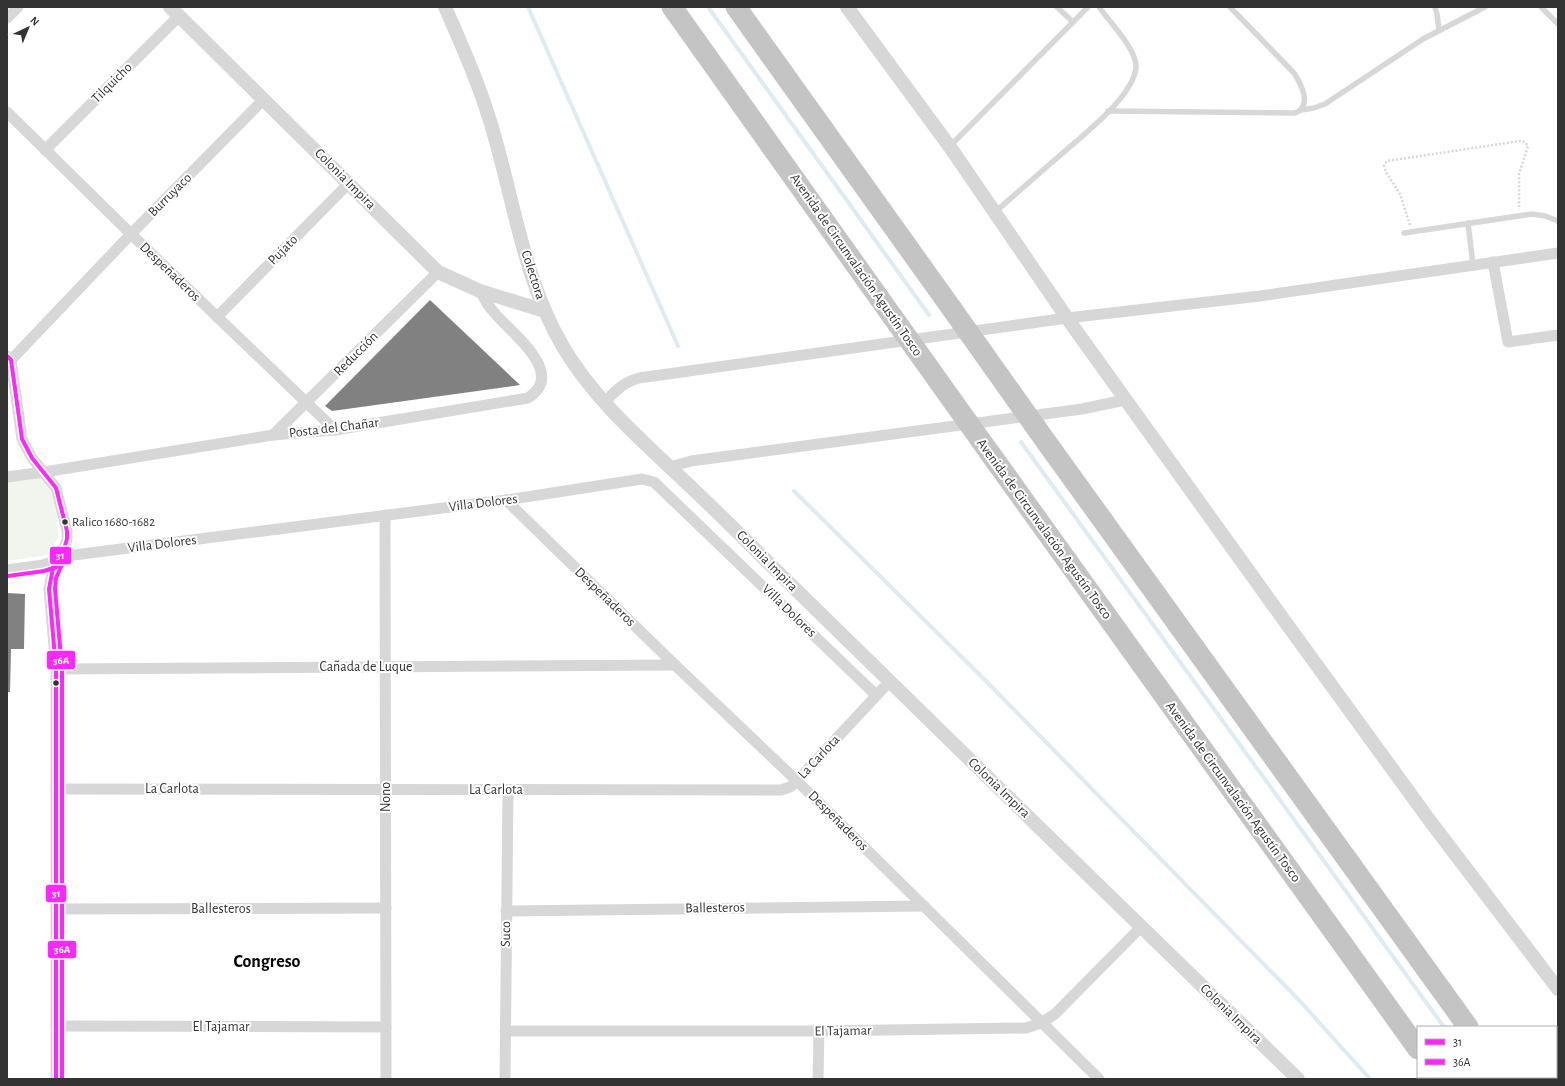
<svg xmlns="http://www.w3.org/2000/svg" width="1565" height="1086" font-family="'Alegreya Sans',sans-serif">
<rect width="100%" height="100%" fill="#fff"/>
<polygon fill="#f1f5ed" points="45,475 55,507 59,537 47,555 7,561 7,482"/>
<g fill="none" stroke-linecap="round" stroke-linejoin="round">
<g stroke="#ddebf3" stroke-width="4">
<polyline points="528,7 678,346"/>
<polyline points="708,7 929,315"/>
<polyline points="1021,442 1444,1027"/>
<polyline points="794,491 986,681 1298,999 1370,1079"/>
<polyline points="1481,1077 1482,1079"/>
</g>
</g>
<g fill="#818181">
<polygon points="430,300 520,385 332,411 325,406"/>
<polygon points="7,593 25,594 24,649 11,649 10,692 7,692"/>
</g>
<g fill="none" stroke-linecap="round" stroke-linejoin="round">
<polyline stroke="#d6d6d6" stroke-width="2.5" stroke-dasharray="2 2" stroke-linecap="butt" points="1410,225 1400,194 1386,172 1384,166 1387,161 1520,141 1525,142 1528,146 1519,174 1519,207"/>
<g stroke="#d7d7d7" stroke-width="5.5">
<polyline points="1057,7 1073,22"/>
<polyline points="1435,7 1437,14 1439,30"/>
<polyline points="1541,7 1558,24"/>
<polyline points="1301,110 1314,108 1325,104 1423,39 1485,7"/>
<path d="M1108 111 1295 113C1313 106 1301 84 1294 73L1230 7"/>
<polyline points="950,146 1088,7"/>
<path d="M995 212C1016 194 1036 176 1057 158 1079 138 1132 99 1136 68 1138 51 1109 21 1099 7"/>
<polyline points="1468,223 1473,265"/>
<polyline points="1404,233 1532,214 1545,216 1558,221"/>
</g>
<g stroke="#d7d7d7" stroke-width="11">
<polyline points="7,18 18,7"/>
<polyline points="7,112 131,234 335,430"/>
<polyline points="45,150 179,16"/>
<polyline points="1493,262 1508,342 1558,335"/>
<polyline points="217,317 349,183"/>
<polyline points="7,356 11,360 22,439 32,458 56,488 67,531 67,539 64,549 53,568 49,589 56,669 56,1079"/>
<polyline points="11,360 131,234 263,100"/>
<path d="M605 402C615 391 624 382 639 378L1067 318 1260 296 1558 253"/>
<polyline points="273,435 438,272"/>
<polyline points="670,467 691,461 1082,409 1125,400"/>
<path d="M7 477 44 472 273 435 335 430 528 398C568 372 509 332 492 310 487 304 484 298 480 291"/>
<polyline points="506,500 675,665 797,781 1099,1079"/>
<polyline points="385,515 386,1079"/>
<polyline points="7,570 43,565 74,555 506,500 642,479 654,482 876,695"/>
<polyline points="56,669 675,665"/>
<polyline points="56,789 781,790 790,787 797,781 889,682"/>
<polyline points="56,909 386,908"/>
<polyline points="506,911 924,906"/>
<polyline points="56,1026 386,1027"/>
<polyline points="505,1031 819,1031 1026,1028 1041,1023 1055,1014 1141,927"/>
<polyline points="505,1079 508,790"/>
<polyline points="818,1079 819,1031"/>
</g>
<g stroke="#d7d7d7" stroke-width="14">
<polyline points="170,7 438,272 480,291 545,311"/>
<path d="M445 7C464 50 483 93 495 138 515 208 525 281 562 345 595 402 647 445 694 490 725 519 754 549 784 578 955 746 1126 912 1298 1079"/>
<polyline points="847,7 950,147 1067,318 1281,616 1430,821 1558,989"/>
</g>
<g stroke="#c4c4c4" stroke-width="21">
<polyline points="672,7 892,316"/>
<polyline points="736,7 952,309"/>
<polyline points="1047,443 1468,1027"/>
<polyline points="989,452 1418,1049"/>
<polyline points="1438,1077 1440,1079"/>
<polyline points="1513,1077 1514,1079"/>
</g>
<g stroke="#c4c4c4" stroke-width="21">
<polyline points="952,309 1047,443"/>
<polyline points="892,316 989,452"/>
</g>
<g stroke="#fff" stroke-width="7">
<polyline id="bus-1" points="7,356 11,360 22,439 32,458 56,488 67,531 67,539 64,549 53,568 49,589 56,669 56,1079"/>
</g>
<g stroke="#fff" stroke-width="7">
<g id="bus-2">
<polyline points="8,576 44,571 59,566"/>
<polyline points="62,1079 62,669 55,589 56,578 63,562"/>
</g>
</g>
<use href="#bus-1" stroke="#fe27ff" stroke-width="4"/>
<use href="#bus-2" stroke="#fe27ff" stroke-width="4"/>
</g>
<g fill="#333" stroke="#fff" stroke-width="1.5">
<circle cx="65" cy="522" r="3.5"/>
<circle cx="56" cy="683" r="3.5"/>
</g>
<g text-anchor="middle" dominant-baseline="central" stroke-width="4" stroke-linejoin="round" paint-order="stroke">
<g font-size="13" fill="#333" stroke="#fff" text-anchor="start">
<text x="72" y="522">Ralico 1680-1682</text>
</g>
<g font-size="14" fill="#333" stroke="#fff">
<text transform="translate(112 83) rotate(-45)">Tilquicho</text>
<text transform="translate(345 179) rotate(45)">Colonia Impira</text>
<text transform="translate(170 195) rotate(-45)">Burruyaco</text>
<text transform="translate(283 250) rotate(-45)">Pujato</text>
<text transform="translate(856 265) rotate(55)">Avenida de Circunvalación Agustín Tosco</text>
<text transform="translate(170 272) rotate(44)">Despeñaderos</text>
<text transform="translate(533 275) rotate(72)">Colectora</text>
<text transform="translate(356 354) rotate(-45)">Reducción</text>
<text transform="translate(334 428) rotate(-7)">Posta del Chañar</text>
<text transform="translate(483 503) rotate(-7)">Villa Dolores</text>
<text transform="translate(1044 529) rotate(54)">Avenida de Circunvalación Agustín Tosco</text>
<text transform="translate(162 544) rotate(-7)">Villa Dolores</text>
<text transform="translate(767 561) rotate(45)">Colonia Impira</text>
<text transform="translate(605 597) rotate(44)">Despeñaderos</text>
<text transform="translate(789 611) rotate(44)">Villa Dolores</text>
<text x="366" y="667">Cañada de Luque</text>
<text transform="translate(819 757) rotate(-47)">La Carlota</text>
<text transform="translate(999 788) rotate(44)">Colonia Impira</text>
<text x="172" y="789">La Carlota</text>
<text x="496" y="790">La Carlota</text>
<text transform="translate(1233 792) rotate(54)">Avenida de Circunvalación Agustín Tosco</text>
<text transform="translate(386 797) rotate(-90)">Nono</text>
<text transform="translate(838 821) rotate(45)">Despeñaderos</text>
<text transform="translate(715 908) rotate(-1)">Ballesteros</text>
<text x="221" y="909">Ballesteros</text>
<text transform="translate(506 934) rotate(-89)">Suco</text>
<text transform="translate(1231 1014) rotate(44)">Colonia Impira</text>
<text x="221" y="1027">El Tajamar</text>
<text transform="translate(843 1031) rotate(-1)">El Tajamar</text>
</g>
<g font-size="18" font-weight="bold" fill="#000" stroke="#fff">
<text x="267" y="962">Congreso</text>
</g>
</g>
<g stroke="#fff" stroke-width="1.5">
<rect x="49" y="546" width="23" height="19" rx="4" fill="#fe27ff"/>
<rect x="46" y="650" width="30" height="20" rx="4" fill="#fe27ff"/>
<rect x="45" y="884" width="22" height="19" rx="4" fill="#fe27ff"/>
<rect x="47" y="940" width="30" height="19" rx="4" fill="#fe27ff"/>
</g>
<g font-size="11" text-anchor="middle" font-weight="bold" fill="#fff">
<text x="60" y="559">31</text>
<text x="61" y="664">36A</text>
<text x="56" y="897">31</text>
<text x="62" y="953">36A</text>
</g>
<rect width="1565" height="1086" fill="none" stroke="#333333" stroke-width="16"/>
<rect x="1417" y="1026" width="140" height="52" fill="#ffffff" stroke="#adadad"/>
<rect x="1425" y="1039" width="20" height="6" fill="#fe27ff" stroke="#adadad"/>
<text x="1453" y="1046" font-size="12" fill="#333333">31</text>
<rect x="1425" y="1059" width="20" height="6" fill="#fe27ff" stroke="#adadad"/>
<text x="1453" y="1066" font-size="12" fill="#333333">36A</text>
<g transform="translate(28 28) rotate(44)" stroke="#ffffff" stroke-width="3" paint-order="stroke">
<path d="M0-3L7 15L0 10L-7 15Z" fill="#333333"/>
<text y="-6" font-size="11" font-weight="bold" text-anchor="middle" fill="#333333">N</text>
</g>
</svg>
